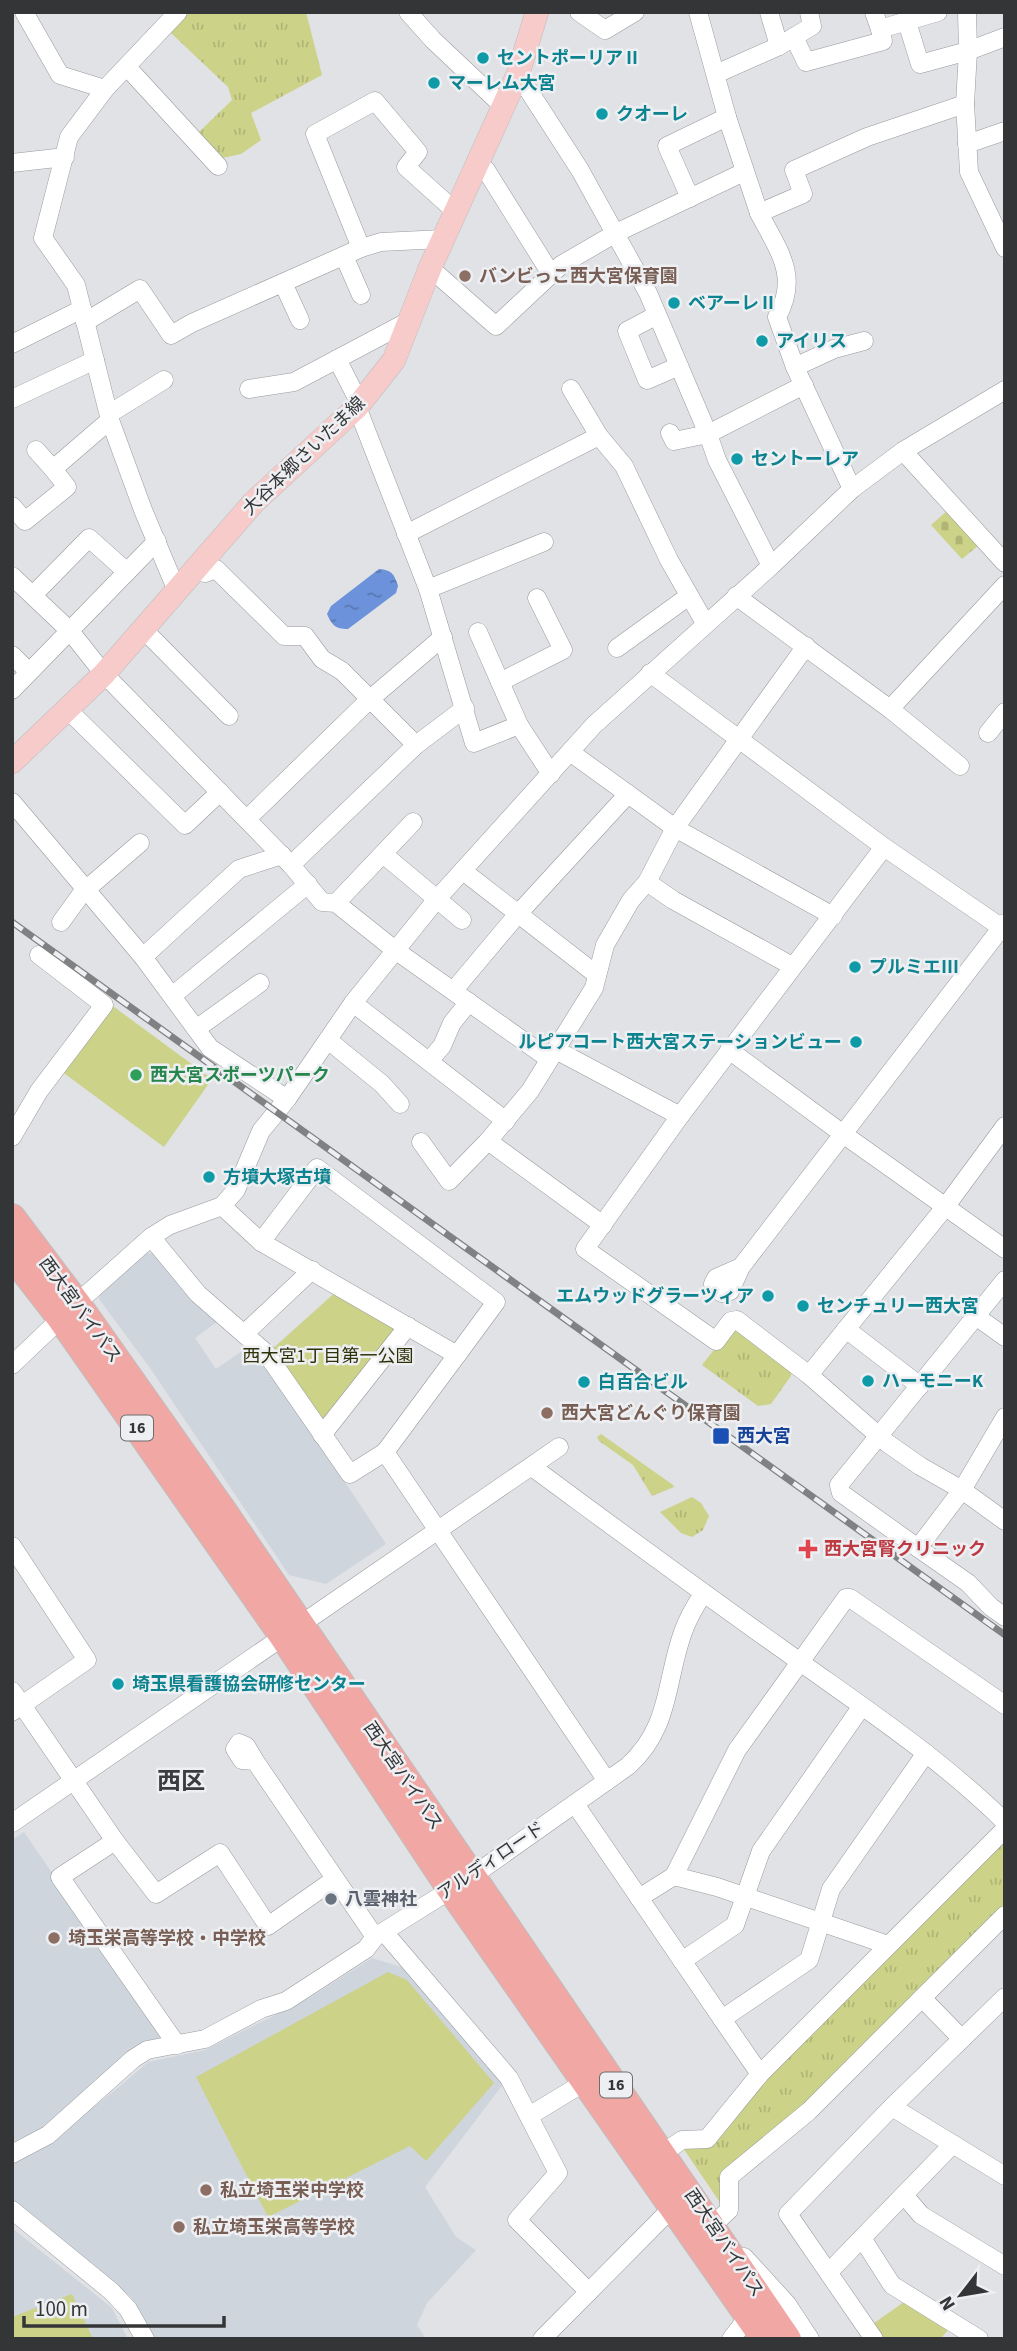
<svg xmlns="http://www.w3.org/2000/svg" width="1017" height="2351" font-family="'Source Sans 3','Noto Sans JP',sans-serif">
<defs>
<pattern id="grass-tufts" width="24" height="20" patternUnits="userSpaceOnUse" patternTransform="scale(1.75)"><rect width="24" height="20" fill="#ccd288"/><path d="M3 7l-1-3M5 7V3M7 7l1-3M15 17l-1-3M17 17v-4M19 17l1-3" fill="none" stroke="#b0b576"/></pattern>
<pattern id="cemetery-stones" width="16" height="16" patternUnits="userSpaceOnUse" patternTransform="scale(1.75)"><rect width="16" height="16" fill="#ccd288"/><path d="M2 7V4a2 2 0 0 1 4 0v3zM10 15v-3a2 2 0 0 1 4 0v3z" fill="#b0b576"/></pattern>
<pattern id="water-ripples" width="26" height="14" patternUnits="userSpaceOnUse" patternTransform="scale(1.75)"><rect width="26" height="14" fill="#6b92da"/><path d="M2 4q2-2 4 0t4 0M15 11q2-2 4 0t4 0" fill="none" stroke="#5978b2"/></pattern>
</defs>
<rect width="100%" height="100%" fill="#e0e2e5"/>
<g fill="#ced5dd">
<polygon points="147,1253 155,1254 218,1321 195,1338 216,1369 248,1347 265,1361 386,1544 326,1584 289,1575 150,1368 99,1299 101,1291"/>
<polygon points="24,1832 163,2035 162,2040 45,2127 12,2142 12,1840"/>
<polygon points="372,1958 408,1969 504,2083 425,2187 456,2237 476,2250 427,2303 417,2325 426,2339 151,2339 132,2298 12,2200 12,2159 51,2140 119,2087 148,2062 205,2050 309,1998"/>
<polygon points="12,2228 112,2308 128,2339 12,2339"/>
</g>
<g fill="url(#grass-tufts)">
<polygon points="184,12 306,12 322,75 251,113 261,140 241,154 218,159 197,134 232,100 228,87 169,31"/>
<polygon points="732,1327 739,1328 791,1368 791,1376 771,1404 758,1406 702,1365"/>
<polygon points="601,1434 673,1485 674,1487 652,1496 633,1465 599,1441 597,1437"/>
<polygon points="692,1497 701,1503 709,1516 703,1530 692,1537 681,1533 660,1512"/>
<polygon points="999,1842 1005,1842 1005,1909 802,2111 724,2174 723,2207 681,2145 709,2147 769,2078"/>
</g>
<polygon fill="url(#cemetery-stones)" points="948,510 980,544 962,559 931,525"/>
<g fill="#ccd288">
<polygon points="110,1004 212,1079 164,1147 61,1071"/>
<polygon points="338,1290 396,1327 399,1333 324,1427 270,1351"/>
<polygon points="388,1972 407,1980 494,2083 426,2161 410,2146 268,2217 196,2077"/>
<polygon points="72,2294 93,2339 12,2339 12,2317"/>
<polygon points="904,2302 949,2329 940,2339 879,2339 870,2326"/>
</g>
<path fill="url(#water-ripples)" d="M379 569C392 570 394 574 398 586L396 593 348 629C335 629 332 625 327 614L331 606Z"/>
<g fill="none" stroke-linecap="round" stroke-linejoin="round">
<g stroke="#989a9d" stroke-width="19">
<g id="minor">
<polyline points="24,12 60,75 105,89"/>
<polyline points="408,12 433,40 504,107"/>
<polyline points="579,12 605,30 635,12"/>
<polyline points="698,12 727,117 759,213"/>
<polyline points="769,12 779,46"/>
<polyline points="874,12 880,29"/>
<polyline points="967,12 968,51 965,104 969,172 1005,248"/>
<polyline points="907,22 920,64 968,51 1005,37"/>
<polyline points="794,37 806,62 883,41 880,29 938,12"/>
<polyline points="127,67 218,166"/>
<polyline points="518,74 580,170 648,293 708,434 717,460 771,566"/>
<polyline points="716,74 779,46 812,26 809,12"/>
<polyline points="967,144 1005,131"/>
<polyline points="12,163 65,157"/>
<polyline points="477,163 486,170 551,274"/>
<polyline points="690,198 667,146 727,117"/>
<polyline points="361,248 315,134 375,101 418,152 406,167 455,211"/>
<polyline points="344,256 361,295"/>
<polyline points="430,268 496,326 561,265 616,233 744,172"/>
<polyline points="283,283 300,320"/>
<polyline points="657,315 627,331 647,380 679,366"/>
<polyline points="85,322 140,289 171,335 192,323 361,248 381,242 443,239"/>
<polyline points="12,344 82,309"/>
<polyline points="337,359 360,404"/>
<polyline points="795,367 834,349 864,341"/>
<polyline points="249,389 294,382 409,321"/>
<polyline points="571,389 599,436 624,466 669,560 705,623"/>
<polyline points="12,399 95,360"/>
<polyline points="357,407 428,589 474,743 519,725"/>
<polyline points="109,414 164,380"/>
<polyline points="670,433 674,441 708,434 804,385"/>
<polyline points="36,450 53,469"/>
<polyline points="903,451 1005,563"/>
<path d="M852 489 795 367 777 317C800 276 778 250 759 213L803 194 794 170 867 137 965 104"/>
<polyline points="12,506 25,521 67,487 53,469 110,420"/>
<polyline points="406,534 599,436"/>
<polyline points="197,568 205,573 216,569 284,636 305,636 322,659 342,671 416,745"/>
<polyline points="12,576 70,631 104,674 291,865 322,902 336,903 395,950 549,1059"/>
<polyline points="428,589 544,542"/>
<polyline points="177,591 143,510 110,420 76,285 43,238 69,137 105,89 178,12"/>
<polyline points="33,595 89,538 127,572"/>
<polyline points="736,596 890,709 960,766"/>
<polyline points="144,630 229,716"/>
<polyline points="478,632 519,725 551,774"/>
<polyline points="617,648 689,596"/>
<polyline points="12,655 29,672"/>
<polyline points="650,673 884,847 1005,930"/>
<polyline points="500,682 563,650 537,598"/>
<polyline points="12,690 157,541"/>
<polyline points="67,709 185,825 220,792"/>
<polyline points="890,709 1005,585"/>
<polyline points="988,733 1005,712"/>
<polyline points="570,752 675,828 833,916"/>
<polyline points="12,802 143,957 210,1048 287,1099"/>
<polyline points="247,819 369,700 443,637"/>
<polyline points="884,847 680,1116 585,1249 716,1341 731,1321 737,1320 809,1375 887,1443 920,1466 962,1490 1005,1521"/>
<polyline points="383,854 462,920"/>
<polyline points="291,865 416,745 465,708"/>
<polyline points="463,871 597,975"/>
<polyline points="647,882 673,900 792,966"/>
<polyline points="336,903 413,822"/>
<polyline points="61,922 82,893 140,843"/>
<polyline points="143,957 239,869 282,855"/>
<polyline points="454,990 517,915 628,794"/>
<polyline points="172,996 308,884"/>
<polyline points="353,1003 506,1121"/>
<polyline points="196,1029 260,983"/>
<polyline points="328,1040 382,1084 400,1104"/>
<polyline points="556,1050 680,1116"/>
<polyline points="729,1050 843,1134 1005,1249"/>
<polyline points="429,1061 442,1046 452,1023 469,1002"/>
<polyline points="12,1137 39,1091 104,1005 39,955"/>
<polyline points="488,1141 603,1225"/>
<polyline points="421,1142 449,1181 488,1141 530,1091 594,988 605,945 631,900 647,882 675,828 806,646"/>
<polyline points="222,1206 261,1242 457,1355 385,1452"/>
<polyline points="151,1237 198,1294 266,1353 350,1474 385,1452 607,1781"/>
<polyline points="261,1242 317,1168 496,1302 457,1355"/>
<polyline points="741,1267 716,1278 713,1284 715,1289 722,1293 730,1291 741,1267 1005,923"/>
<polyline points="1005,1280 839,1485 841,1493 918,1548 962,1490 1005,1417"/>
<polyline points="977,1317 1005,1337"/>
<polyline points="846,1329 920,1386"/>
<polyline points="245,1333 312,1270"/>
<polyline points="12,1365 77,1303 151,1237 170,1225 222,1206 236,1190 261,1131 287,1099 353,1003 437,899 594,725 771,566 852,489 903,451 1005,390"/>
<polyline points="809,1375 946,1206 1005,1126"/>
<polyline points="322,1435 408,1326"/>
<path d="M532 1467C615 1528 697 1589 782 1649 858 1704 937 1755 1005 1822"/>
<polyline points="12,1546 87,1660 22,1705 12,1691"/>
<polyline points="918,1548 968,1583 991,1607 1005,1617"/>
<polyline points="12,1712 22,1705 115,1841 156,1894 220,1853 268,1926 335,1879"/>
<polyline points="255,1761 246,1746 239,1743 235,1749 242,1760 255,1761 375,1937"/>
<polyline points="575,1804 722,2019 809,1960 831,1889 926,1753"/>
<polyline points="12,1823 559,1447"/>
<polyline points="115,1841 60,1877 177,2045"/>
<polyline points="674,1876 717,1887 888,1945"/>
<polyline points="639,1898 674,1876 737,1750 846,1598 850,1598 1005,1705"/>
<polyline points="384,1932 509,2078 558,2173 517,2220 589,2292"/>
<polyline points="682,1961 735,1925 761,1851 862,1706"/>
<polyline points="922,1998 962,2039"/>
<polyline points="722,2019 760,2074 1005,1829"/>
<polyline points="892,2107 1005,2176"/>
<polyline points="529,2116 585,2082"/>
<polyline points="663,2153 682,2140 707,2139 760,2074"/>
<path d="M12 2154 48 2135 133 2059 147 2050 205 2039 261 2009 286 2001 366 1949 375 1937 471 1877 628 1766C671 1727 665 1682 683 1632 688 1618 695 1606 703 1594"/>
<polyline points="904,2195 921,2215 1005,2266"/>
<polyline points="12,2210 111,2291 128,2309 145,2339"/>
<polyline points="712,2226 729,2210 729,2177 809,2111 1005,1915"/>
<polyline points="862,2238 892,2285 979,2339"/>
<polyline points="744,2257 787,2304 810,2339"/>
<polyline points="829,2272 953,2144"/>
<polyline points="542,2339 673,2207"/>
<polyline points="731,2339 749,2316"/>
<polyline points="874,2339 788,2214 892,2107 1005,1997"/>
</g>
</g>
<g stroke="#bebebf" stroke-width="24">
<polyline id="major" points="12,762 104,674 254,502 357,407 394,360 430,268 518,74 537,12"/>
</g>
<g stroke="#bebebf" stroke-width="28">
<g id="highway">
<polyline points="12,1217 77,1303 223,1510 788,2339"/>
<polyline points="12,1256 60,1318 283,1637 450,1889 764,2339"/>
</g>
</g>
<use href="#minor" stroke="#fff" stroke-width="18"/>
<use href="#major" stroke="#f7cbc9" stroke-width="23"/>
<use href="#highway" stroke="#f1a8a5" stroke-width="26"/>
<g stroke="#7f8182" stroke-width="7">
<polyline id="rail" points="12,922 1005,1635"/>
</g>
<use href="#rail" stroke="#edeff2" stroke-width="4.5" stroke-dasharray="13" stroke-linecap="butt"/>
</g>
<g fill="#0f9aa8" stroke="#edeff2" stroke-width="2.5">
<circle cx="483" cy="58" r="7"/>
<circle cx="434" cy="83" r="7"/>
<circle cx="602" cy="114" r="7"/>
<circle cx="674" cy="303" r="7"/>
<circle cx="762" cy="341" r="7"/>
<circle cx="737" cy="459" r="7"/>
<circle cx="855" cy="967" r="7"/>
<circle cx="856" cy="1042" r="7"/>
<circle cx="209" cy="1177" r="7"/>
<circle cx="768" cy="1296" r="7"/>
<circle cx="803" cy="1306" r="7"/>
<circle cx="868" cy="1381" r="7"/>
<circle cx="584" cy="1382" r="7"/>
<circle cx="118" cy="1684" r="7"/>
</g>
<g fill="#8d6e63" stroke="#edeff2" stroke-width="2.5">
<circle cx="465" cy="276" r="7"/>
<circle cx="547" cy="1413" r="7"/>
<circle cx="54" cy="1938" r="7"/>
<circle cx="206" cy="2190" r="7"/>
<circle cx="179" cy="2227" r="7"/>
</g>
<circle fill="#2e9e5b" stroke="#edeff2" stroke-width="2.5" cx="136" cy="1075" r="7"/>
<rect fill="#1a4fb4" stroke="#edeff2" stroke-width="2.5" x="712" y="1427" width="18" height="18" rx="3.5"/>
<path fill="#e0444e" stroke="#edeff2" stroke-width="2.5" d="M804.5 1538.5h7v7h7v7h-7v7h-7v-7h-7v-7h7z"/>
<circle fill="#6b7280" stroke="#edeff2" stroke-width="2.5" cx="331" cy="1899" r="7"/>
<g text-anchor="middle" dominant-baseline="central" stroke-width="5" stroke-linejoin="round" paint-order="stroke">
<g fill="#edeff2" stroke="#6c6d6e" stroke-width="2">
<rect x="121" y="1415.5" width="32" height="25" rx="5"/>
<rect x="600" y="2072.5" width="32" height="25" rx="5"/>
</g>
<g font-size="16" font-weight="bold" fill="#343536">
<text x="137" y="1428">16</text>
<text x="616" y="2085">16</text>
</g>
<g font-size="18" font-weight="bold" fill="#0d838f" stroke="#edeff2" text-anchor="start">
<text x="497" y="58">セントポーリアⅡ</text>
<text x="448" y="83">マーレム大宮</text>
<text x="616" y="114">クオーレ</text>
<text x="688" y="303">ベアーレⅡ</text>
<text x="776" y="341">アイリス</text>
<text x="751" y="459">セントーレア</text>
<text x="869" y="967">プルミエⅢ</text>
<text x="842" y="1042" text-anchor="end">ルピアコート西大宮ステーションビュー</text>
<text x="223" y="1177">方墳大塚古墳</text>
<text x="754" y="1296" text-anchor="end">エムウッドグラーツィア</text>
<text x="817" y="1306">センチュリー西大宮</text>
<text x="882" y="1381">ハーモニーK</text>
<text x="598" y="1382">白百合ビル</text>
<text x="132" y="1684">埼玉県看護協会研修センター</text>
</g>
<g font-size="18" font-weight="bold" fill="#785e54" stroke="#edeff2" text-anchor="start">
<text x="479" y="276">バンビっこ西大宮保育園</text>
<text x="561" y="1413">西大宮どんぐり保育園</text>
<text x="68" y="1938">埼玉栄高等学校・中学校</text>
<text x="220" y="2190">私立埼玉栄中学校</text>
<text x="193" y="2227">私立埼玉栄高等学校</text>
</g>
<g font-size="18" fill="#343536" stroke="#edeff2">
<text transform="translate(304 456) rotate(-44)">大谷本郷さいたま線</text>
<text transform="translate(80 1310) rotate(54)">西大宮バイパス</text>
<text transform="translate(403 1776) rotate(56)">西大宮バイパス</text>
<text transform="translate(491 1861) rotate(-34)">アルディロード</text>
<text transform="translate(724 2243) rotate(56)">西大宮バイパス</text>
</g>
<g font-size="18" font-weight="bold" fill="#27864d" stroke="#edeff2" text-anchor="start">
<text x="150" y="1075">西大宮スポーツパーク</text>
</g>
<g font-size="18" fill="#2f3108" stroke="#edeff2">
<text x="328" y="1356">西大宮1丁目第一公園</text>
</g>
<g font-size="18" font-weight="bold" fill="#164399" stroke="#edeff2" text-anchor="start">
<text x="737" y="1436">西大宮</text>
</g>
<g font-size="18" font-weight="bold" fill="#be3a42" stroke="#edeff2" text-anchor="start">
<text x="824" y="1549">西大宮腎クリニック</text>
</g>
<g font-size="18" font-weight="bold" fill="#5b616d" stroke="#edeff2" text-anchor="start">
<text x="345" y="1899">八雲神社</text>
</g>
<g font-size="24" font-weight="bold" fill="#3a3c3e" stroke="#edeff2">
<text x="181" y="1781">西区</text>
</g>
</g>
<rect width="1017" height="2351" fill="none" stroke="#343536" stroke-width="28"/>
<g transform="translate(961 2295) rotate(239)" stroke="#edeff2" stroke-width="5" paint-order="stroke">
<path d="M0-5L12 26L0 18L-12 26Z" fill="#343536"/>
<text y="-10" font-size="19" font-weight="bold" text-anchor="middle" fill="#343536">N</text>
</g>
<path d="M24 2316v10h200v-10" fill="none" stroke="#343536" stroke-width="3.5"/>
<text x="35" y="2316" font-size="21" fill="#343536" stroke="#edeff2" stroke-width="5" paint-order="stroke">100 m</text>
</svg>
